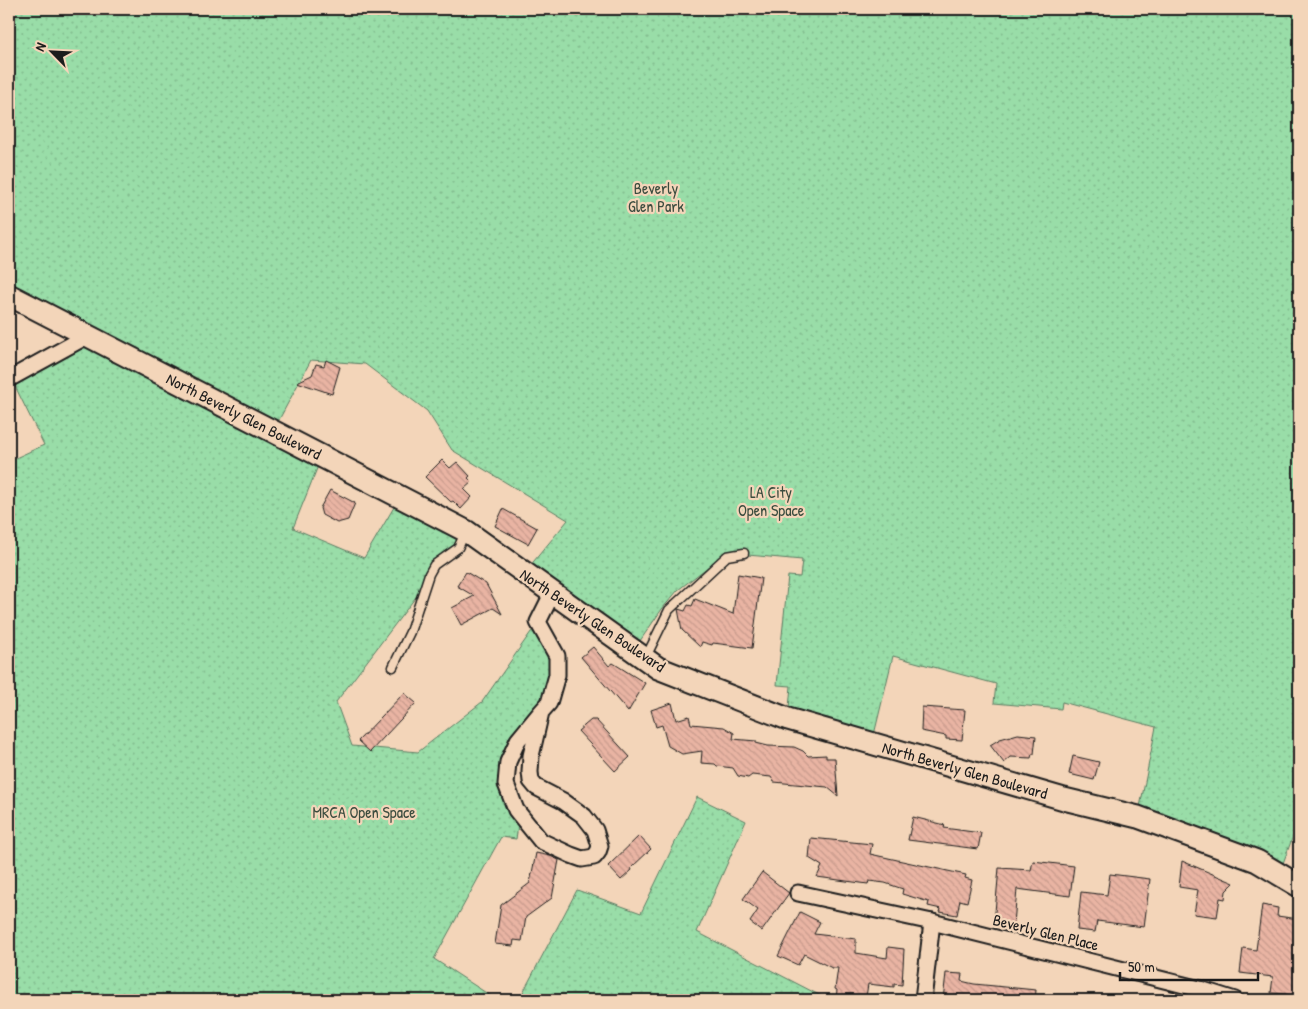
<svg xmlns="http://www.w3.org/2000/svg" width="1308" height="1009" font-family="'Patrick Hand',sans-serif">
<defs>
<pattern id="green-dots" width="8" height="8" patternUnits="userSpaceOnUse" patternTransform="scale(1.25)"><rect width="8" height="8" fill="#99dda8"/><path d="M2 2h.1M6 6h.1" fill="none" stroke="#83bd90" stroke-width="1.8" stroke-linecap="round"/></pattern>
<pattern id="building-back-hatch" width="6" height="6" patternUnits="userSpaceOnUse" patternTransform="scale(1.25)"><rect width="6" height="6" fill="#e9b4a3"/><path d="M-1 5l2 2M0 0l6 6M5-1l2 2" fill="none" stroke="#c79a8c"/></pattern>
</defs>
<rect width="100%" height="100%" fill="#f3d5b9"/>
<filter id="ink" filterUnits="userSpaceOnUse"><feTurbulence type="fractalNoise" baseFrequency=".02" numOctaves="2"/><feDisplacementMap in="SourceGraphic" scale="10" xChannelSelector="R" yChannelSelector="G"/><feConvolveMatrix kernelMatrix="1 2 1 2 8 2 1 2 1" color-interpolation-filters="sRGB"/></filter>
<g filter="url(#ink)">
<g fill="url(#green-dots)" stroke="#5a7c62">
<polygon points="9,9 1299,9 1299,820 1279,874 1138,817 1156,727 1062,702 1061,709 994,703 996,684 893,656 872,743 788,719 791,686 777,685 788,576 800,577 802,560 726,553 678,590 662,609 633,651 524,573 568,520 452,450 427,411 365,364 311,360 273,431 322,456 293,528 364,558 400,497 466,531 336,702 352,746 418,752 482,702 538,622 557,675 508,762 516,810 512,818 519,819 516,839 501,837 434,959 497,1000 9,1000 9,461 44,445 11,378 88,335 9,295"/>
<polygon points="697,797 746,821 697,932 821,996 818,1000 519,1000 577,890 641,913"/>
</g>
<g fill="url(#building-back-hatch)" stroke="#1c1c1c">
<polygon points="326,360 340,367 332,394 297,382 312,375 316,364 324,366"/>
<polygon points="442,460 450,468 457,462 470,476 468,478 472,482 464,489 472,497 461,509 453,501 451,502 425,477"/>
<polygon points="330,490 355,503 348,520 337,523 322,515 320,508"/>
<polygon points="503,509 537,528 528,544 495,526"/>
<polygon points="466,572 486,584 502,614 493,608 461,625 452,608 474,596 457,586"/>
<polygon points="738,574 761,578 752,648 713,643 712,645 702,642 700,647 682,630 678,609 685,611 688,605 692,606 695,599 733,614"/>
<polygon points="593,647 609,666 613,663 645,683 628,712 581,657"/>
<polygon points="404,693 416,703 370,752 358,741"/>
<polygon points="672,703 676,720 689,716 691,724 724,727 734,733 733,739 756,741 756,743 768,746 794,747 803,751 808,756 826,755 826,758 835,758 838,796 827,787 774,782 771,777 752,775 748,778 738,776 733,768 717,766 715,764 701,763 702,751 682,754 668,746 662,725 656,727 651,710"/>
<polygon points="922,707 965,710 962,740 946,739 946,736 921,731"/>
<polygon points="591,720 596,720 630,757 615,771 578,731"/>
<polygon points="1018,734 1036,736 1034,754 1032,754 1031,758 1011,757 1004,763 990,745 1000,739"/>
<polygon points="1073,756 1099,762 1094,780 1069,774"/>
<polygon points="913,817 945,825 944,828 981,833 978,849 908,840"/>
<polygon points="639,836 651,849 631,868 632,870 621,880 608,866"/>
<polygon points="811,838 872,844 870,854 966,875 965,878 972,880 967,902 960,900 957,915 940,912 941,909 928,906 929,902 902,894 903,889 885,883 869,881 868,884 817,877 822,866 809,858"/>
<polygon points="536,853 550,856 559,860 552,898 526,917 522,941 514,940 513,946 495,944 501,905 530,883"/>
<polygon points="1033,861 1074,866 1070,896 1017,889 1014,924 994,923 999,868 1031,870"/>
<polygon points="1182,861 1234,883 1226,891 1225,899 1220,898 1217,917 1194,914 1198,890 1179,887"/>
<polygon points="762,872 789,893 762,931 750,922 758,910 743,899"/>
<polygon points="1110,874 1150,879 1144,927 1097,921 1095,932 1077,930 1081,892 1107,895"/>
<polygon points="1262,905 1278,908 1277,916 1299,919 1299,999 1285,994 1271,993 1273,977 1240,973 1243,948 1256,950"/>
<polygon points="800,912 820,922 814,934 856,939 856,953 887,958 888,947 904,949 902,985 894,984 894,987 868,984 866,997 863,997 862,1000 836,998 837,990 835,989 838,968 832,968 804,954 798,965 778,956"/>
<polygon points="946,973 962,974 961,981 974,984 1036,990 1035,1000 943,1000"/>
</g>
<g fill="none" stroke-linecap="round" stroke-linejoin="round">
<g stroke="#1c1c1c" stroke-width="11">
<g id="lane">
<polyline points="646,657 669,610 727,556 744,553"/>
<polyline points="393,667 410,632 429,574 434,565 458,548 465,533"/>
</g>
</g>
<g stroke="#1c1c1c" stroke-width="19">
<g id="street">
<polyline points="9,379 89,335"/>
<polyline points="541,712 531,756 530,772 531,781 536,787 563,801 584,816 595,830 600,846 598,852 594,857 582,859 571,855 541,841 516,810 506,784 508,762 518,740 541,712 549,703 557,675 557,656 538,622 552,594"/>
<polyline points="798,893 932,922 1200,989 1235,1000"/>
<polyline points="923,1000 932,922"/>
</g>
</g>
<g stroke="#1c1c1c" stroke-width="25">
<polyline id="secondary" points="9,295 466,531 658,668 788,719 1064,799 1138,817 1257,861 1299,886"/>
</g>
<use href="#lane" stroke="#f3d5b9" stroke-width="8"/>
<use href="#street" stroke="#f3d5b9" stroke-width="15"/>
<use href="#secondary" stroke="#f3d5b9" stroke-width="21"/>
</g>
</g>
<g text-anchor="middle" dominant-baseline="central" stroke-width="4.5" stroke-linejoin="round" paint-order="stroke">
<g font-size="16" fill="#3b4c3f" stroke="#f3d5b9">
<text x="656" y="188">Beverly<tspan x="656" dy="18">Glen Park</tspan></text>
<text x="771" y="492">LA City<tspan x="771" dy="18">Open Space</tspan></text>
<text x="364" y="812">MRCA Open Space</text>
</g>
<g font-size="16" fill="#1c1c1c" stroke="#f3d5b9">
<text transform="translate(244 416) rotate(27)">North Beverly Glen Boulevard</text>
<text transform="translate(593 620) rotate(34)">North Beverly Glen Boulevard</text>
<text transform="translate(965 770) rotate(16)">North Beverly Glen Boulevard</text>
<text transform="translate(1046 932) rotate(14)">Beverly Glen Place</text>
</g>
</g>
<rect width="1308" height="1009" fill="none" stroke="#f3d5b9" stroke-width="30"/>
<rect x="15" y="15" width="1278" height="979" fill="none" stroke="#1c1c1c" stroke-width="2" filter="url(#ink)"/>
<g transform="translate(52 52) rotate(294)" stroke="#f3d5b9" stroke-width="4" paint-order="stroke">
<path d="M0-4L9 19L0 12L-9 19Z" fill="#1c1c1c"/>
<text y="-8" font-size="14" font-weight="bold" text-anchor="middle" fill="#1c1c1c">N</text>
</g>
<path d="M1120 972v8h138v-8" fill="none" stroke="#1c1c1c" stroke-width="2.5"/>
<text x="1128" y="972" font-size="15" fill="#1c1c1c" stroke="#f3d5b9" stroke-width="4" paint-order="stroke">50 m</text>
</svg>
